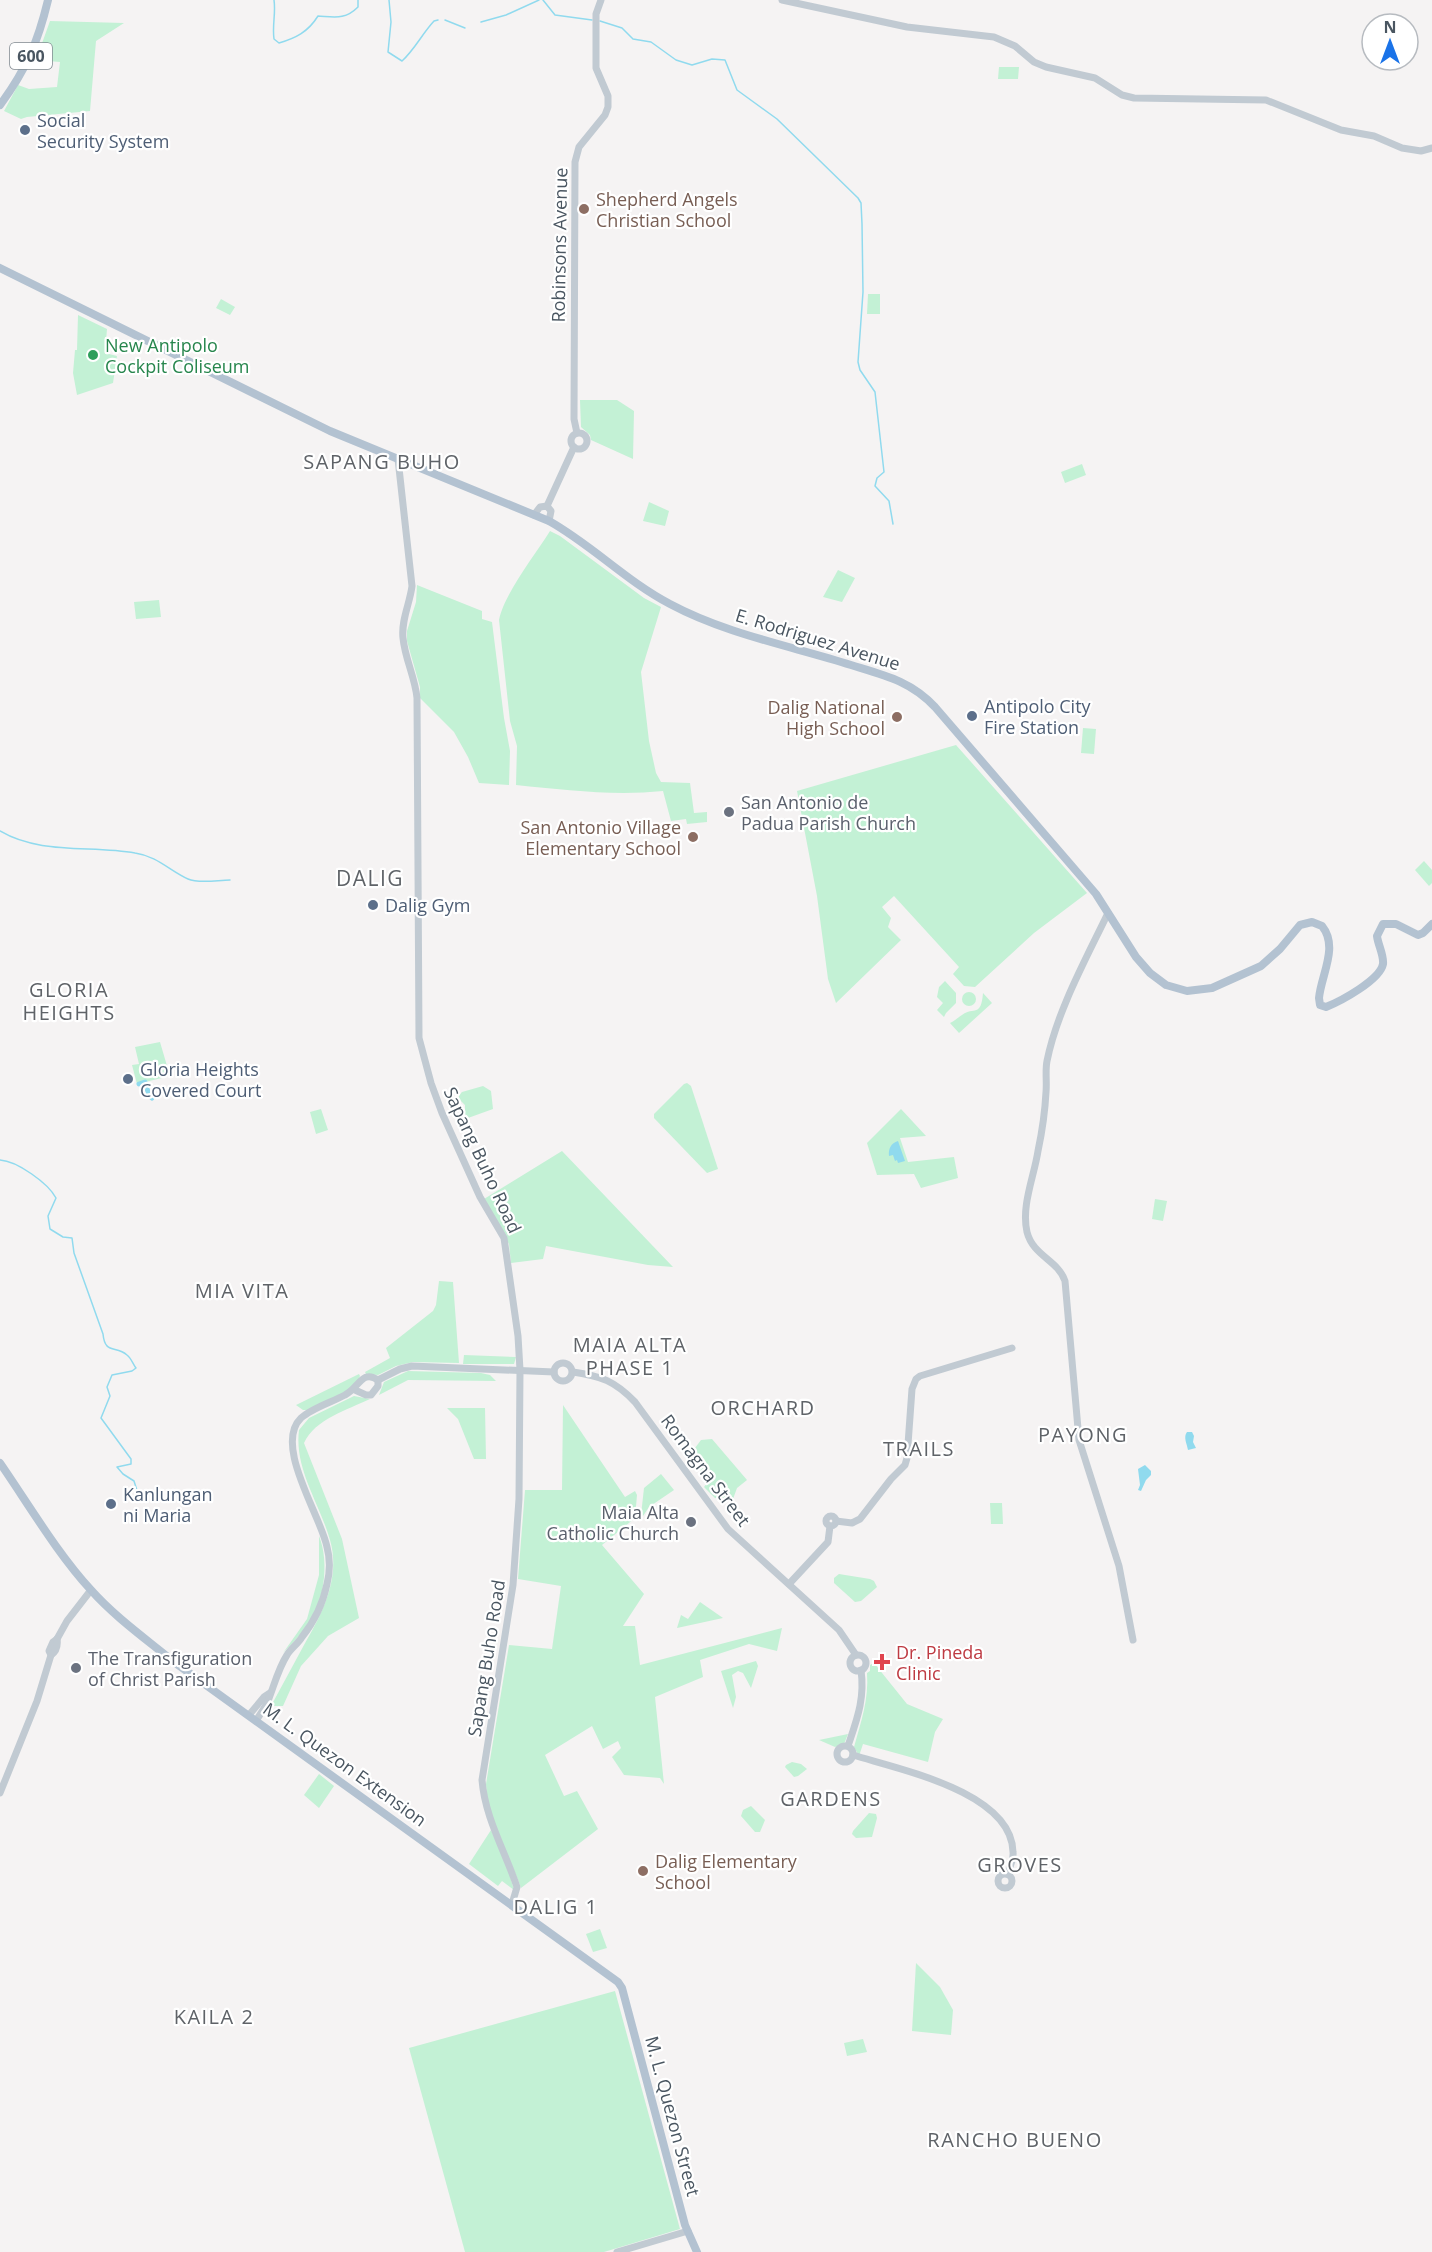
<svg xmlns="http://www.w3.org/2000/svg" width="1432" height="2252" font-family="'Open Sans',sans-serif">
<rect width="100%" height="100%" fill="#f5f3f3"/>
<g fill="#c3f1d5">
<polygon points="50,21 124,23 96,41 90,111 27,117 21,119 4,111 18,85 29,89 57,87 60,62 36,60"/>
<polygon points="999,67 1019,67 1018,79 998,79"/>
<polygon points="868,294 880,294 880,314 867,314"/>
<polygon points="221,299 235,307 230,315 216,308"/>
<polygon points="78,315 107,329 105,353 117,356 113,383 77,395 73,373 75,350 77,350"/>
<polygon points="580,400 617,400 634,411 633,459 591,440 590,435 581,427"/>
<polygon points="1082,464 1086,475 1065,483 1061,472"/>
<polygon points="649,502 669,511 665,526 643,521"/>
<path d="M550 531 560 536 644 598 661 607 641 672 649 741 656 773 661 782 690 783 694 813 707 812V822L687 824 686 819 671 821 663 791C614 796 565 790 516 785L517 746 510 721 499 620C504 594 535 555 550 531Z"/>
<polygon points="838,570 855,578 842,602 823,597"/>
<polygon points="417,585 482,611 482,619 492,622 504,718 510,751 509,785 479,783 468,757 454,732 420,698 420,687 407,641 407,631 416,602"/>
<polygon points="159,600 161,617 136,619 134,602"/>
<polygon points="1083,728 1096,729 1094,754 1081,753"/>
<polygon points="956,745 1087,893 1034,933 975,987 964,986 953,974 959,967 894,896 882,907 891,918 888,927 901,940 836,1003 828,979 817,896 797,791"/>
<polygon points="1424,861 1432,870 1432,883 1429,886 1415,870"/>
<polygon points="945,981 956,993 956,1003 946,1013 944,1017 937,1010 943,1003 937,997 939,987"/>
<circle cx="969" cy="999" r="7"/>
<path d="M983 993 992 1003 959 1033 950 1023C955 1021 957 1018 962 1015 974 1006 981 1018 983 993Z"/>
<polygon points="160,1042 170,1076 137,1084 132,1065 139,1064 135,1047"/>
<polygon points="687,1083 691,1086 718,1169 707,1173 654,1118 654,1114 684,1084"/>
<polygon points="483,1086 491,1091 493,1109 468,1118 465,1115 465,1105 459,1099 459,1095 462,1092"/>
<polygon points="321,1109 328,1130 316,1134 310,1112"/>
<polygon points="901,1109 926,1136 900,1138 908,1162 954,1157 958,1178 921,1188 914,1174 877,1175 867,1143"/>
<polygon points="562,1151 673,1267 648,1265 546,1246 543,1259 511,1263 509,1244 484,1199"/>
<polygon points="1155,1199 1167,1201 1163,1221 1152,1219"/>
<polygon points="439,1281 453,1282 459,1363 413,1362 396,1366 378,1375 366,1374 365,1372 390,1358 386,1348 433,1311 436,1305"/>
<polygon points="464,1355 516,1357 514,1364 463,1364"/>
<polygon points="408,1371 481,1373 490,1375 496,1381 408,1380 379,1395 384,1382"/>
<polygon points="359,1374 360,1376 355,1387 308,1410 303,1410 296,1405"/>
<path d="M354 1396 370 1399C347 1410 315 1419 304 1443L342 1539 359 1618 328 1636 301 1666 283 1706H271C282 1686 293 1665 304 1645 322 1614 341 1578 330 1540 320 1504 294 1469 299 1430L309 1418Z"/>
<path d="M563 1405 625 1497 635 1491 637 1495 635 1518 602 1545 644 1594 623 1626H635L640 1665 782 1628 777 1651 749 1644 700 1660 703 1677 655 1697 664 1784 660 1778 624 1775 612 1757 621 1748 618 1741 603 1749 592 1726 545 1755 564 1796 577 1791 598 1829 521 1888C509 1854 487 1820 486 1784L509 1645 552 1649 561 1586 518 1579 525 1490H562Z"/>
<polygon points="447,1408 485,1408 486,1459 474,1459 458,1419"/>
<polygon points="712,1439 747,1480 737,1488 733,1499 715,1498 704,1487 708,1482 702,1478 699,1465 689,1456 701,1440"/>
<polygon points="661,1474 674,1490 649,1507 643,1516 641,1515 644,1488"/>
<polygon points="990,1503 1002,1503 1003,1524 991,1524"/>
<polygon points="166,1510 168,1518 148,1522 146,1514"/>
<path d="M319 1536C330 1563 324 1605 306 1628 299 1637 290 1645 283 1653L307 1619 319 1575Z"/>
<polygon points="839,1574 870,1579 874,1581 877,1587 861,1601 855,1602 834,1583 834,1578"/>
<polygon points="700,1602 723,1618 677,1628 681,1615 688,1619"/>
<polygon points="756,1661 758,1666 751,1688 743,1673 738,1671 732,1675 736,1697 733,1708 721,1671"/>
<path d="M874 1663 907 1704 943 1719 935 1732 928 1762 863 1744 859 1756 854 1747C861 1722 869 1699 867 1673L870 1671V1665Z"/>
<polygon points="848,1734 844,1744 835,1747 819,1740"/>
<polygon points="792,1762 801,1764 807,1769 798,1776 794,1777 785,1767 786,1765"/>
<polygon points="319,1774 334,1786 319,1808 304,1795"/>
<polygon points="751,1806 765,1820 760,1832 755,1832 741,1816 743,1810"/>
<polygon points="869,1813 876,1814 877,1818 872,1837 856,1838 852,1834 853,1831"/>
<polygon points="491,1830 507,1866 514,1890 502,1881 498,1886 469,1864"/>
<polygon points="600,1929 607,1948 593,1952 586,1934"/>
<polygon points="916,1963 940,1987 953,2010 951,2035 912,2031"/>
<polygon points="615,1991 680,2229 604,2252 465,2252 409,2048"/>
<polygon points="863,2039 867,2052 847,2056 844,2043"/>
</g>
<g fill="#90daee">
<path d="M898 1141 905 1161 898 1163 897 1160 895 1161 893 1155 889 1156C888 1149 891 1143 898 1141Z"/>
<path d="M1187 1432H1192L1194 1436 1193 1442 1196 1448 1188 1450C1187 1444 1183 1437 1187 1432Z"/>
<polygon points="1145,1465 1151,1471 1151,1475 1146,1480 1141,1491 1138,1490 1140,1485 1138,1469"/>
</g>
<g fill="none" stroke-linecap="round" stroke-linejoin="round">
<g stroke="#90daee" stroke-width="1.5">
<path d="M274 0C276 14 272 25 274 39L279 43C296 38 308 32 318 16 335 17 345 20 358 7V0"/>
<path d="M389 0 391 22 388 52 402 61C415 49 422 34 434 21L438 20"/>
<polyline points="543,0 555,15 592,20"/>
<polyline points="445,20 465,28"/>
<polyline points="600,21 622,28 633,39 651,42 676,60 692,65 712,59 725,60 737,90 777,119 858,198 861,203 862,224 863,292 858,362 860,370 875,392 884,472 877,478 875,486 889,501 893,524"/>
<polyline points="481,22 506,15 539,0"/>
<path d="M0 831C40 855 92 845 135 853 157 856 170 871 188 879 199 884 218 880 230 880"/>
<path d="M0 1160C17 1161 48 1183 56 1198L48 1216 50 1229 63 1237 72 1238 74 1253 103 1334C105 1355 116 1345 127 1355 131 1358 133 1364 136 1368L132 1371 112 1375 107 1387 110 1396 101 1418 131 1459V1464L117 1467 123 1474 134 1481 140 1500"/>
</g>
<polyline stroke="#90daee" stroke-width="5" points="139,1084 145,1082 149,1095 152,1098"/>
<g stroke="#c1cad2" stroke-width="7">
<polyline points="782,0 907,27 994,37 1015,46 1034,62 1046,67 1095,78 1122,95 1134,98 1266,100 1341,130 1374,136 1402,148 1421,151 1432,148"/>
<polyline points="577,433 574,419 575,162 579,147 605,115 608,107 608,96 596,68 596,14 601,0"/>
<circle cx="579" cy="441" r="8"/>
<path d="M398 459 412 586C410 603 401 620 403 638 405 659 415 677 417 698L419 1038 431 1083 442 1113 480 1197 504 1238 518 1336 520 1370 519 1499 513 1585 482 1780C485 1818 505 1851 517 1887L512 1904"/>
<polyline points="547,506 574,447"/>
<polyline points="534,515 540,507 547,506 551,511 549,521"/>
<path d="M1108 913C1086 959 1057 1011 1047 1061 1045 1071 1047 1082 1046 1092 1045 1112 1042 1132 1038 1151 1034 1177 1021 1206 1027 1232 1033 1256 1058 1260 1065 1281L1079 1440 1119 1566 1133 1640"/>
<circle cx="563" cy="1372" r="9"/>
<path d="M573 1372C601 1376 615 1381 635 1402L728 1529 839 1630 856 1655"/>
<polyline points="378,1380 400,1369 412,1366 554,1372"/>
<polyline points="355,1390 366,1395 371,1395 378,1386 378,1380"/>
<circle cx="831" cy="1521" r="5"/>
<polyline points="836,1521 852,1523 860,1519 891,1479 905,1465 907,1458 912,1389 916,1379 920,1376 1012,1348"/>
<polyline points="789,1584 828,1542 830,1526"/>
<polyline points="51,1655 49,1651 53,1642 57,1639 67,1621 91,1590"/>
<circle cx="858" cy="1663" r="8"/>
<polyline points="249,1715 264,1697 270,1693"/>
<path d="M256 1721C260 1714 265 1708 268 1701 274 1686 278 1669 287 1655 291 1648 298 1644 302 1637 314 1622 323 1603 327 1584 330 1572 330 1558 327 1547 321 1516 273 1445 301 1418 312 1408 332 1402 345 1395 359 1388 362 1369 378 1380"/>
<path d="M848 1746C857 1719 865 1699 861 1670"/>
<circle cx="845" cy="1754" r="8"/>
<path d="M853 1755C898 1769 1012 1792 1013 1852 1014 1859 1010 1867 1007 1874"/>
<path d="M0 1793 37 1701 51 1655C57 1651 58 1646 57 1639"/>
<circle cx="1005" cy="1881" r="7"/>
<polyline points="617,2252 688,2231"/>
</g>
<g stroke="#b3c2d1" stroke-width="8">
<path d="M0 105C26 70 38 42 48 0"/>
<path d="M0 268 330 431 549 521C592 545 626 581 670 604 726 634 791 646 851 665 884 675 911 681 935 707L1096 894 1136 957 1150 973 1166 985 1187 991 1212 988 1261 966 1280 949 1300 925 1312 922 1322 926C1339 947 1321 975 1319 998L1320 1005 1326 1007C1341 1001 1380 980 1383 964 1384 955 1378 945 1377 936L1383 924H1396L1418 935 1423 933 1432 924"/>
<path d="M0 1463C29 1505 57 1553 91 1590 115 1617 146 1639 174 1662L618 1982 622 1988 685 2225 697 2252"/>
</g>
</g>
<g fill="#5c6f8a" stroke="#fff" stroke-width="2">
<circle cx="25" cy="130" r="6"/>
<circle cx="972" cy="716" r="6"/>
<circle cx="373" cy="905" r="6"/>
<circle cx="128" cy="1079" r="6"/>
<circle cx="111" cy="1504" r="6"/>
</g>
<g fill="#8d6e63" stroke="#fff" stroke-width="2">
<circle cx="584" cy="209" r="6"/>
<circle cx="897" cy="717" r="6"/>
<circle cx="693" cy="837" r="6"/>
<circle cx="643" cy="1871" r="6"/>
</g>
<circle fill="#2e9e5b" stroke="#fff" stroke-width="2" cx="93" cy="355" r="6"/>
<g fill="#6b7280" stroke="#fff" stroke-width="2">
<circle cx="729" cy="812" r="6"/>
<circle cx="691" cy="1522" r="6"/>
<circle cx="76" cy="1668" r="6"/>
</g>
<path fill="#e0444e" stroke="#fff" stroke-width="2" d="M879 1653h6v6h6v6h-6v6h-6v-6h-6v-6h6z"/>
<g text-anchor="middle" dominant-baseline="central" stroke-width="4.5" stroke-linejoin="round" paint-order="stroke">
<rect fill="#fff" stroke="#808990" stroke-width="1.5" x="10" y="43" width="42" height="26" rx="4.5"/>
<g font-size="16" font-weight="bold" fill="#4a5661">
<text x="31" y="56">600</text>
</g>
<g font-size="18" fill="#4e5e75" stroke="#fff" text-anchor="start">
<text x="37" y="120">Social<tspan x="37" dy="21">Security System</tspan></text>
<text x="984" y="706">Antipolo City<tspan x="984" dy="21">Fire Station</tspan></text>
<text x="385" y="905">Dalig Gym</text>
<text x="140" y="1069">Gloria Heights<tspan x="140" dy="21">Covered Court</tspan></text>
<text x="123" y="1494">Kanlungan<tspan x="123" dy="21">ni Maria</tspan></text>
</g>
<g font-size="18" fill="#785e54" stroke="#fff" text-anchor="start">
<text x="596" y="199">Shepherd Angels<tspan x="596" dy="21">Christian School</tspan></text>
<text x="885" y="707" text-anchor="end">Dalig National<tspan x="885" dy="21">High School</tspan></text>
<text x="681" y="827" text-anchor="end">San Antonio Village<tspan x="681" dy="21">Elementary School</tspan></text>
<text x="655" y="1861">Dalig Elementary<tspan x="655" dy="21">School</tspan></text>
</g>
<g font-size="18" fill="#4a5661" stroke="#fff">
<text transform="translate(559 245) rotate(-89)">Robinsons Avenue</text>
<text transform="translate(818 639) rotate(17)">E. Rodriguez Avenue</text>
<text transform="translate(483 1160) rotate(65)">Sapang Buho Road</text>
<text transform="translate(706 1470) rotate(53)">Romagna Street</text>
<text transform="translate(486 1658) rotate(-81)">Sapang Buho Road</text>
<text transform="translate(345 1764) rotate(36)">M. L. Quezon Extension</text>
<text transform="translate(673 2116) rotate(75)">M. L. Quezon Street</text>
</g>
<g font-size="18" fill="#27864d" stroke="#fff" text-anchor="start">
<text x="105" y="345">New Antipolo<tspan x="105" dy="21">Cockpit Coliseum</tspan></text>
</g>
<g font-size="18" fill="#5b616d" stroke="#fff" text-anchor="start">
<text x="741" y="802">San Antonio de<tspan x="741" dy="21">Padua Parish Church</tspan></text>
<text x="679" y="1512" text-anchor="end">Maia Alta<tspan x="679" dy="21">Catholic Church</tspan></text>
<text x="88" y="1658">The Transfiguration<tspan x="88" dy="21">of Christ Parish</tspan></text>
</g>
<g font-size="18" fill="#be3a42" stroke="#fff" text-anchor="start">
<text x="896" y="1652">Dr. Pineda<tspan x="896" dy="21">Clinic</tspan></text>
</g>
<g font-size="20" letter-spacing="1.5" fill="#5f6368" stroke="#fff">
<text x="382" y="461">SAPANG BUHO</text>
<text x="69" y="989">GLORIA<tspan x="69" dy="23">HEIGHTS</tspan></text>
<text x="242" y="1290">MIA VITA</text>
<text x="630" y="1344">MAIA ALTA<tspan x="630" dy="23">PHASE 1</tspan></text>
<text x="763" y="1407">ORCHARD</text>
<text x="1083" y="1434">PAYONG</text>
<text x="919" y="1448">TRAILS</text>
<text x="831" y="1798">GARDENS</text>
<text x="1020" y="1864">GROVES</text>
<text x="556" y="1906">DALIG 1</text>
<text x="214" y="2016">KAILA 2</text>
<text x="1015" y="2139">RANCHO BUENO</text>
</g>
<g font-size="21" letter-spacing="1.5" fill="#5f6368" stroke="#fff">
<text x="370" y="878">DALIG</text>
</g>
</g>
<g transform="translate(1390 42)"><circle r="28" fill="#ffffff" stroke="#b7bbc0" stroke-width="1.5"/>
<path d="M0-4.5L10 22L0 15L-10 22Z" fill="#1a73e8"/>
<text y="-9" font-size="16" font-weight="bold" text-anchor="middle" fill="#4a5661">N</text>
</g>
</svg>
